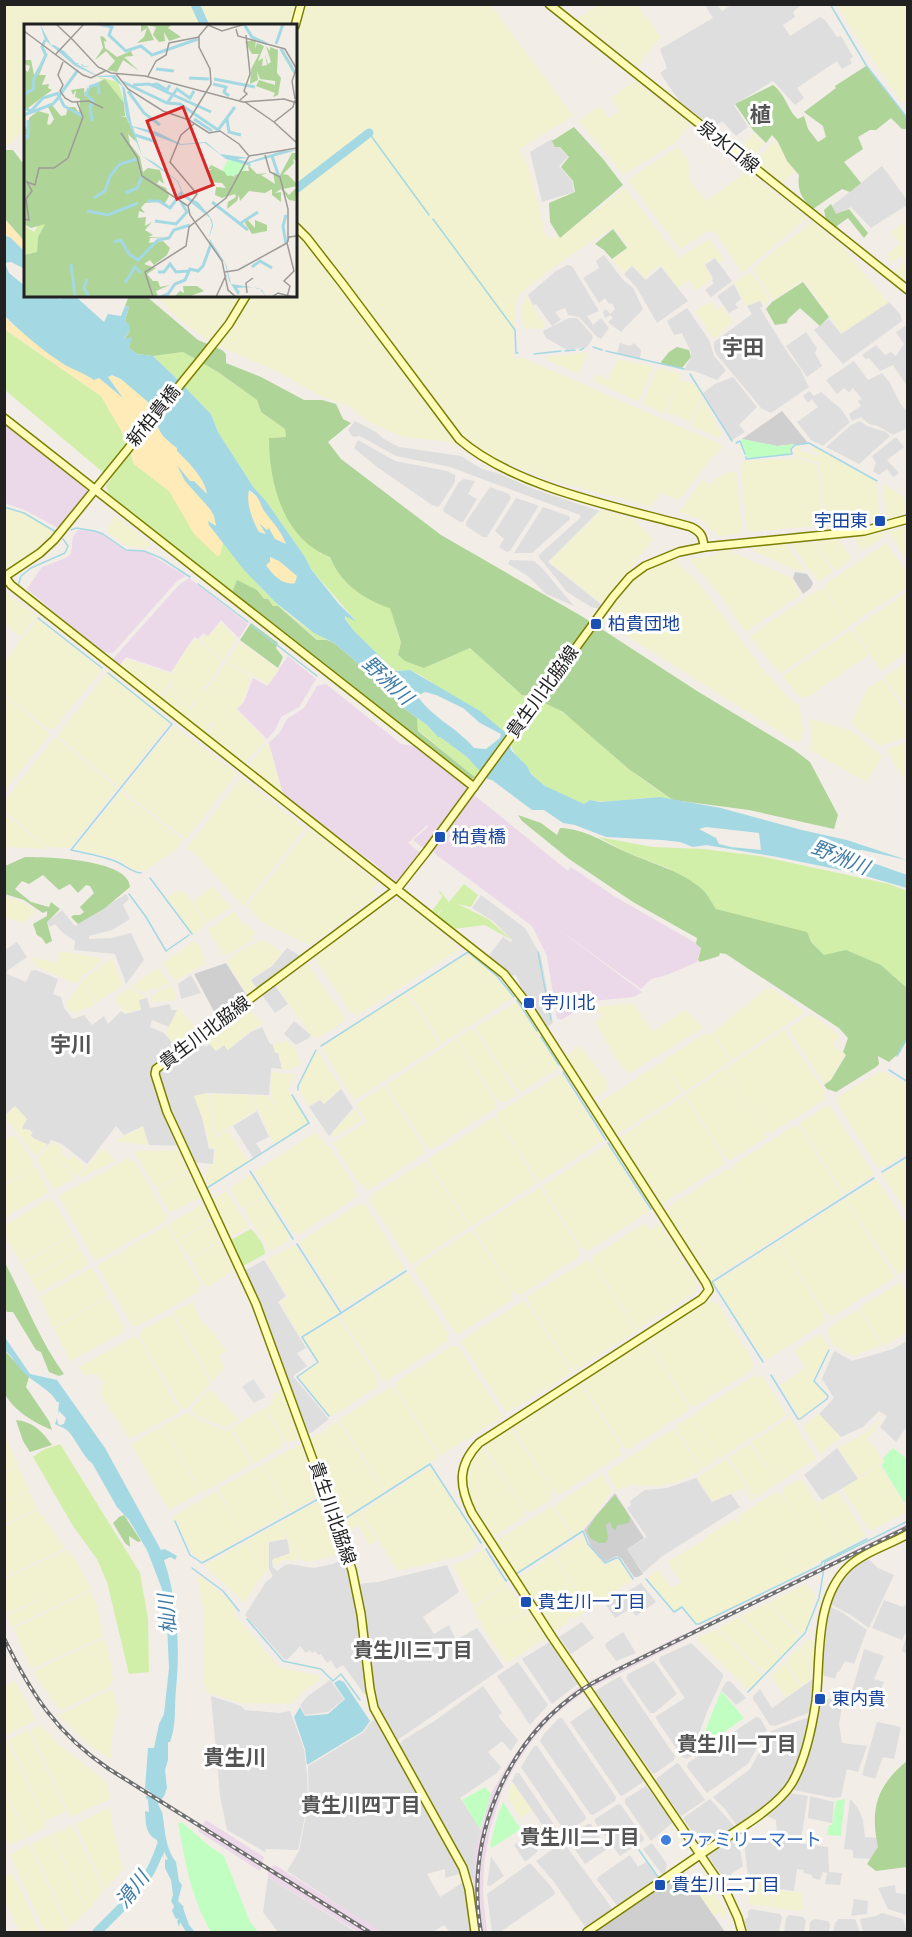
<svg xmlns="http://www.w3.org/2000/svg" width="912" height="1937" font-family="'Sofia Sans Condensed','Noto Sans JP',sans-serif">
<rect width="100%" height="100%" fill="#f2ede7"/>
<g fill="#dfdede">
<polygon points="802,4 793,12 795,17 783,25 790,36 820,17 825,20 837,37 841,36 853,57 850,59 852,63 842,69 837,61 797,88 804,98 795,105 773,81 734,105 748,127 736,136 722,121 714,128 680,102 660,73 667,68 660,49 713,18 705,5 717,5 722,11 731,5"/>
<polygon points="552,139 568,157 559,166 572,181 574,192 542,202 530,152"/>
<polygon points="882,166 907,200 907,205 871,228 851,207 834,216 828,209"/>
<polygon points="604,255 623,280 633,288 643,309 621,332 608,322 613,318 610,315 605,318 603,312 606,309 610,314 615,309 612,303 609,304 605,298 599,303 583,278 599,268 596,261"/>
<polygon points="715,258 732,281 711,297 705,290 714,283 712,280 713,278 705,265"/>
<polygon points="567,265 572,266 599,311 587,316 593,325 601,318 609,328 601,339 597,337 579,317 568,315 565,308 555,312 561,320 552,326 536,304 533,305 528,295 556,271"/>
<polygon points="632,266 646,280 661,267 688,301 657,323 637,288 624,274"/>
<polygon points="734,284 741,299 735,304 738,308 729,313 717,296"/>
<polygon points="760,301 763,306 760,308 789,355 799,367 809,387 771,413 761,408 753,398 716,354 714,348 714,342 752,314 747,306"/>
<polygon points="889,302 900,314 902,321 843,364 814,330 829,319 841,334"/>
<polygon points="687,308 709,340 714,356 726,370 717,380 694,371 684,370 691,357 691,352 682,333 674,335 667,321"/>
<polygon points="569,318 577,318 592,335 593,338 587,347 567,350 546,338 544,334 543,331"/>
<polygon points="908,324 908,386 907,386 893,365 880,371 869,358 866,359 862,355 876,345 885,355 891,352 896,356 904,344 896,332"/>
<polygon points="806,332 817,348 815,353 822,366 807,377 786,346"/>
<polygon points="620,343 630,346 634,343 641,350 640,359 617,353"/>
<polygon points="854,361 868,380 882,373 890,383 900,403 907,412 907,427 905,429 893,435 878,426 869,424 861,417 852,421 849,414 861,406 858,401 862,399 853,388 849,392 844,388 837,394 826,380"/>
<polygon points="733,377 757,407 739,425 745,432 732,440 703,393 715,384"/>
<polygon points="809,391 814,396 821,392 841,409 850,422 823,446 811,440 797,422 818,407 812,399 808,403 803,396"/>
<polygon points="355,421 376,432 384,439 399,447 461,456 482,469 497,473 534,489 599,511 548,562 603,606 601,609 591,607 567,592 539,557 539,555 581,517 580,515 450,467 396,456 360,436 353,437 348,430"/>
<polygon points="860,421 867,426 886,432 890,436 859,464 826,447 851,425"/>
<polygon points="896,437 904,447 887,460 899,473 893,477 887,469 879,475 873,471 876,463 872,456"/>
<polygon points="358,440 395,461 447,471 455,475 455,482 440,505 438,507 432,505 377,467 354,448"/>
<polygon points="464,479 475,481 468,494 477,499 463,522 460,522 444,512 443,509 459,482"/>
<polygon points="490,487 509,494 511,498 487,537 483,537 466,526 466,522"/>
<polygon points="516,498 537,505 538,507 510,551 507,552 499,547 504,539 495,531"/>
<polygon points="543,507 569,516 570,519 532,553 514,553"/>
<polygon points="510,560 534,561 542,568 574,606 546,594 528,576 508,564"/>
<polygon points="126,894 129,899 123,905 130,919 112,930 89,936 89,939 112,938 131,933 144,960 126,984 115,954 74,950 75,941 63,933 55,924 50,927 47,922 62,910 75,926"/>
<polygon points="481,895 525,928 541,956 553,1023 546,1028 526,998 516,975 511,976 488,957 503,937 511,942 512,940 493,921 472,908"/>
<polygon points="17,942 27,957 8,970 7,974 26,982 31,971 36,970 58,979 53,994 61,997 64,1008 73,1019 84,1015 92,1025 104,1016 108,1024 121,1011 125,1014 141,1010 139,1000 147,998 150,1008 170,1004 171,1010 177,1010 169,1027 152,1020 150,1027 164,1033 181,1053 200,1040 205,1047 210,1044 216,1051 224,1045 228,1050 251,1032 262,1027 270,1044 273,1044 275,1053 278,1053 282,1069 271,1068 269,1095 209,1093 194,1096 202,1117 209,1149 214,1149 213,1164 193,1162 186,1146 149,1145 143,1126 124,1135 116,1126 87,1164 62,1144 51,1140 48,1145 35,1139 22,1128 27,1119 15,1106 5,1115 5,950"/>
<polygon points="287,948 302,957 271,980 288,1004 275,1013 251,980 272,966"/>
<polygon points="191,975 201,993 181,999 178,984"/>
<polygon points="294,1021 311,1035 309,1038 296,1045 284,1034"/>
<polygon points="341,1089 353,1108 329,1136 309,1107 320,1100 324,1104"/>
<polygon points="257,1111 269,1137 256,1143 262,1153 253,1158 233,1126"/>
<polygon points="264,1260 286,1296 278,1302 306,1348 297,1353 307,1366 293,1376 329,1419 311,1433 306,1432 272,1338 244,1271"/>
<polygon points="907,1341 907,1426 896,1442 880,1427 887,1416 879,1411 863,1427 841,1437 819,1414 834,1398 822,1379 833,1353 835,1351 852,1361 893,1349"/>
<polygon points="837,1448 858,1479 822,1500 804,1475"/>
<polygon points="696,1478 712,1502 731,1494 740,1507 661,1557 643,1573 627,1549 647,1537 627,1508 631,1505 630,1501 645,1490 667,1488"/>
<polygon points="287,1539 290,1553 272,1560 273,1567 277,1571 285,1565 290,1564 314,1568 333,1564 345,1558 360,1618 368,1692 365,1695 343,1665 336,1669 331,1660 327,1663 321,1654 318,1655 315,1651 312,1653 310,1650 306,1653 300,1646 287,1660 284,1659 245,1615 266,1582 273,1576 269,1569 269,1542"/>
<polygon points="868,1559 878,1568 894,1575 869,1628 851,1615 830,1604 840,1583 847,1573 856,1564"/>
<polygon points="447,1565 459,1592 423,1617 434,1634 449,1625 456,1640 477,1628 504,1667 396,1741 375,1704 358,1584 378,1582"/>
<polygon points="641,1583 656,1602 636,1616 630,1609 615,1618 606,1605"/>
<polygon points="884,1600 903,1607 907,1604 907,1654 902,1651 907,1634 905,1634 902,1640 872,1628"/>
<polygon points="829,1606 843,1613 867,1630 854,1664 845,1661 839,1672 837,1672 835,1679 822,1675"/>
<polygon points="582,1622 594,1638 571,1654 559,1637"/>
<polygon points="623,1632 636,1653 616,1661 605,1646 606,1643"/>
<polygon points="548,1643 550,1643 578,1684 552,1704 522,1659"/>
<polygon points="691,1643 723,1674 723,1677 707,1712 696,1742 694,1754 687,1759 682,1757 655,1717 685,1698 659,1661 660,1657"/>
<polygon points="864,1649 884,1656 874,1679 884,1682 876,1699 887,1704 886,1710 879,1709 877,1705 871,1703 850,1699"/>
<polygon points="654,1661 677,1694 654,1713 650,1713 626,1678 628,1674"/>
<polygon points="518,1662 548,1705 530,1725 497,1676"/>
<polygon points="620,1676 675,1756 674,1760 654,1774 652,1773 595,1691"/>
<polygon points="813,1679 810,1709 808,1713 775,1726 770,1725 753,1699 753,1696 760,1689 772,1708"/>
<polygon points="330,1680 344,1699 328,1712 305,1715 300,1705 308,1696"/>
<polygon points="730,1681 746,1698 736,1705 721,1690 726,1682"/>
<polygon points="483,1686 502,1713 498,1716 518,1740 511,1751 502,1741 488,1752 501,1767 497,1773 460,1798 481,1830 474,1879 470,1880 435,1821 430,1824 435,1822 462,1873 445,1878 445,1869 427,1874 440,1897 465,1881 473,1932 450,1932 444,1925 433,1932 380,1932 287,1871 299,1851 309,1801 308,1766 364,1732 371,1722 376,1719 396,1754 400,1752 398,1746 403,1740 433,1722"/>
<polygon points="211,1696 241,1706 245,1710 279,1713 290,1711 304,1749 307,1774 308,1801 298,1850 266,1849 265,1852 227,1830 220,1796"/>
<polygon points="819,1698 843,1700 839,1724 842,1743 867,1746 858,1772 847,1769 841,1797 834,1798 793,1790"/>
<polygon points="593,1706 643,1779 643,1782 622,1796 620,1795 570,1722"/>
<polygon points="756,1717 760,1718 767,1730 748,1764 707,1793 687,1767 688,1763"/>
<polygon points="809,1717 800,1757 789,1780 781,1791 770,1801 737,1826 725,1809 713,1797 750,1769 771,1731"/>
<polygon points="559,1718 562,1718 616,1797 615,1801 593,1815 590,1814 540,1741 544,1734"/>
<polygon points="877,1722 901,1727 894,1759 883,1757 875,1779 862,1775"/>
<polygon points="534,1746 537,1746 586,1817 585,1820 567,1832 565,1832 521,1767"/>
<polygon points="677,1763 679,1764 705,1800 681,1816 656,1781 657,1778"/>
<polygon points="516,1773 519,1773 561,1835 560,1838 543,1850 536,1842 548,1833 512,1781"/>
<polygon points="646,1786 673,1822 651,1841 625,1803 625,1799"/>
<polygon points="789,1793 808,1796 801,1839 777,1833 776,1820 767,1816 764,1813"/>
<polygon points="810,1796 834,1802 832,1823 808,1818"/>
<polygon points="710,1799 735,1827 707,1846 701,1845 683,1818"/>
<polygon points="850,1799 858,1808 863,1820 865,1837 880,1838 881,1848 872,1859 853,1858 853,1850 844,1849"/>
<polygon points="618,1804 621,1805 644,1838 643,1841 620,1856 595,1822 595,1819"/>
<polygon points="588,1824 591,1824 607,1849 585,1864 568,1839 569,1837"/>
<polygon points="737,1833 743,1866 731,1874 732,1877 725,1881 709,1857 710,1851"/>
<polygon points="528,1837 538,1851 525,1862 514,1845"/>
<polygon points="760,1838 828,1847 829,1872 842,1873 840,1885 825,1884 827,1873 823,1872 820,1880 812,1878 812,1875 803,1873 804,1870 797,1869 794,1891 771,1888 771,1878 748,1875 744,1844"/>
<polygon points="563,1842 612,1908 612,1911 586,1928 554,1882 536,1861"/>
<polygon points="652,1843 667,1864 665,1872 667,1875 664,1877 643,1849"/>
<polygon points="630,1855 638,1867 646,1862 658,1878 619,1905 616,1904 597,1880 598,1877"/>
<polygon points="491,1856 504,1876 490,1886 487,1885"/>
<polygon points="530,1863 549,1884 555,1892 554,1895 500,1932 492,1932 487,1894"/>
<polygon points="268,1877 356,1932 278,1932 263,1912"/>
<polygon points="895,1885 896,1893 907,1894 907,1915 888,1909 878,1888"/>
<polygon points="854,1899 868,1901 867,1914 851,1916"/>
<polygon points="751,1909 780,1914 782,1917 779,1932 748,1932 744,1921 748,1917 748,1911"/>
<polygon points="882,1913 903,1919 907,1932 863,1932 860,1919 876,1916"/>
<polygon points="789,1915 803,1917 806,1921 804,1932 784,1932 786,1918"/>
<polygon points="814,1919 828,1921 830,1924 829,1932 809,1932 810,1922"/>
<polygon points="839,1919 855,1919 860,1932 833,1932 835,1923"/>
</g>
<g fill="#ebd8e9">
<polygon points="5,424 86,488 88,493 58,528 25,510 5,503"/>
<polygon points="78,530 93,531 104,535 126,551 144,551 186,576 177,581 113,653 102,652 27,589 42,567 66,558 71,554 73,537"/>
<polygon points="189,578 248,624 239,638 221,620 208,636 203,633 198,639 194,637 171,672 126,657 119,666 112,660 179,585"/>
<polygon points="288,656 316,679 299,707 281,717 275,730 267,739 237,709 244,702 253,678 267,686"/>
<polygon points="326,684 401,744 414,746 457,778 466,787 466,794 426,847 423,848 413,840 428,827 427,825 408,843 422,854 398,883 391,881 377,870 379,867 283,795 269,743 280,732 287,719 304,708 317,686"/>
<polygon points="474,795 568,871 571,867 617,898 701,946 697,962 667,975 651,979 641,989 557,928 642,992 634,997 593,1001 561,1020 557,1018 547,956 532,926 434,853 434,847"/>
<polygon points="907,1524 907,1529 825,1569 825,1565"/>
<polygon points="823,1566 822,1571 692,1635 689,1632"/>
<polygon points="683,1634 687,1639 593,1687 590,1681"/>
<polygon points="580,1686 584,1692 552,1717 534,1738 516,1764 502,1791 490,1829 484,1864 483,1894 487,1932 477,1932 473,1892 475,1850 491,1794 505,1769 538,1723"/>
<polygon points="206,1820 264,1857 260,1871 198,1831"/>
<polygon points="275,1865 297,1879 382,1932 358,1932 268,1877 268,1870"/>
</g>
<g fill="#cfcfcf">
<polygon points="782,411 808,443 777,446 742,439"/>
<polygon points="795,572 807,574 813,583 811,588 803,594 793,578"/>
<polygon points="226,963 247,996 218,1019 194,974"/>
<polygon points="615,1493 644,1538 627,1549 643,1574 638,1577 634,1577 621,1558 617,1556 605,1562 590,1545 584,1530"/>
<polygon points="682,1870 725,1932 592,1932"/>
</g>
<g fill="#f2f2d1">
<polygon points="4,5 491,5 573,116 519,149 527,163 544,226 542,228 548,238 553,239 598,209 625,188 679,258 710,239 724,259 719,263 714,257 704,264 712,278 696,291 689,280 678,288 661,265 650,272 645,279 632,265 624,273 612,260 629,247 613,227 555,266 521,293 515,304 516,326 513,330 513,359 523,358 722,445 723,447 710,459 681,498 678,499 660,493 651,507 551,480 475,451 442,441 402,437 367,421 348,406 319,395 278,372 208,341 176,317 156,296 296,296 296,26 26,26 25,132 5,147"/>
<polygon points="598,5 637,5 661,37 648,52 638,67 577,19"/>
<polygon points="837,5 907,5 907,99 902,103 856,36"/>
<polygon points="635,81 690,124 676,142 624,175 579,121 599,106 609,118 619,111 611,98"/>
<polygon points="754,133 764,144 751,158 739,149"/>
<polygon points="774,141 800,168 782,183 755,162"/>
<polygon points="677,147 688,160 690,181 706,201 748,171 807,218 742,273 716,233 708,231 680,249 628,180"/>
<polygon points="812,221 843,247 888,303 842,333 804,280 773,300 753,269"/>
<polygon points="907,221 907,235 905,237 908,240 907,286 892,274 905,262 900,256 893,262 886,255 901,243 890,233"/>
<polygon points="751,272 769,298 768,302 764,305 761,300 747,306 734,283"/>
<polygon points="527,297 545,325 542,329 523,328 521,306"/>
<polygon points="711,301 716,310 722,306 733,322 715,338 713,338 695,311"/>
<polygon points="588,352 578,374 545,359 545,357"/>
<polygon points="618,359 652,366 653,368 639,400 637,401 594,381 596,374 608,380"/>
<polygon points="659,368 681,374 664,414 643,404 656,370"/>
<polygon points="680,379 695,385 702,396 690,422 666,412"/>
<polygon points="703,398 722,435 718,438 691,425"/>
<polygon points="795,445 800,445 800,451 813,454 813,456 817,457 819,453 812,451 814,447 876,482 880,519 827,525 819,463 823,456 818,462 795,456"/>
<polygon points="796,458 817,464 825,525 751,532 747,529 741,469 743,461"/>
<polygon points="730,472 736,472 742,530 740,534 719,536 702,520 679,512 702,480 711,485 716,478"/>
<polygon points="884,484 907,499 907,513 890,519 886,517 883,486"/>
<polygon points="4,507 28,515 55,533 33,555 4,573"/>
<polygon points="602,510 635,520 653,539 604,605 549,562"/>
<polygon points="115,516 151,544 146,548 129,547 108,533 108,528"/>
<polygon points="907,526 907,562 889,532"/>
<polygon points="883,532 884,536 882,538 862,551 853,537"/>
<polygon points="838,539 852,559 836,570 833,568 814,542"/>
<polygon points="813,542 832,570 831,570 832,573 818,582 791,544"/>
<polygon points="886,543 907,572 907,587 849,626 824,588 826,584"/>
<polygon points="783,544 787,545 806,572 793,569 753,551 752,547"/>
<polygon points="727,550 792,578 800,595 747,631 744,630 721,596 689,559 716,555 716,552"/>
<polygon points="673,558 701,586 764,671 792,701 799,705 803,730 801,739 797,743 603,621 609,610 625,588 651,567"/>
<polygon points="819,589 823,589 849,627 780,674 750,637 751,635"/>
<polygon points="4,591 36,616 20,637 5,624"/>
<polygon points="907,592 907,652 881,671 853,629"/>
<polygon points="37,619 102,670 53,730 50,728 49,730 5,694 5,661"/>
<polygon points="221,622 236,639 223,661 200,640 204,635 208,637"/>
<polygon points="849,631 852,631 868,654 866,657 806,698 798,696 783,676"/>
<polygon points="196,639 222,662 207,686 204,685 204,690 210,685 237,697 211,685 225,663 251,676 244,700 228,721 237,710 263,737 262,739 265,741 244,764 233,755 235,751 232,754 208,735 214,722 211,721 206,736 160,699 169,688 188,709 193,705 197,708 194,704 201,694 188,708 170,688 174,677 159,697 120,668 126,659 175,675 172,672 187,648"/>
<polygon points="240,642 279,670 269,684 226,662"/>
<polygon points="907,662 907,710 884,677"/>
<polygon points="107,673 169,723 119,787 57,736"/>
<polygon points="883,679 907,714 907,737 879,746 855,727 852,721 868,688"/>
<polygon points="5,696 47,731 49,735 5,790"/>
<polygon points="810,719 850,730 882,756 866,782 810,750 812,732"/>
<polygon points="174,726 237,774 186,839 122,790"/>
<polygon points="55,737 117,788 69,848 47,847 5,811 5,800"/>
<polygon points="268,742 283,794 247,767"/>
<polygon points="907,742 908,742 907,780 895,766 887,749"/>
<polygon points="241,778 305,828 243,906 194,852 186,849"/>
<polygon points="121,792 183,840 177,849 144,871 140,869 135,871 121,861 111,857 74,849"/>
<polygon points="4,814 5,814 48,849 5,847"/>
<polygon points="310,828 378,883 373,891 377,895 313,943 312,942 307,944 264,923 247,906"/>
<polygon points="212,886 231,907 207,923 193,902"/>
<polygon points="175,891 186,893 205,923 204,926 193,934 168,898"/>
<polygon points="5,896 22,902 36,911 22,923 5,917"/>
<polygon points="399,899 455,943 455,946 459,950 356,1016 353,1012 351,1013 314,957 392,900"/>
<polygon points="235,911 243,925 246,923 255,932 252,937 255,939 224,956 208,930"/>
<polygon points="195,940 201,949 205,965 194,970 175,981 163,963"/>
<polygon points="263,940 282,952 272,966 250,978 255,988 247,994 227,961 236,953"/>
<polygon points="59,951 101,958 101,962 82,976 77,984 37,967 31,958 32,957 58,963"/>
<polygon points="465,955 467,957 470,955 491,973 513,997 442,1044 408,993 410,990"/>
<polygon points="112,958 123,985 96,1003 85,983 94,1003 93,1006 73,1013 68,1007 67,1003 84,979"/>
<polygon points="307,963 345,1018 344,1021 318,1038 315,1035 313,1037 276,986"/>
<polygon points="157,968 171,984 164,985 155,990 152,987 146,993 133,988 132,986"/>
<polygon points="173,986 176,1000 153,1002 151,998 159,990"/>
<polygon points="769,987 805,1012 731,1061 713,1032"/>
<polygon points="128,988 146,997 138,1000 141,1009 125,1013 115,999"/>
<polygon points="404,993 406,996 408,996 440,1045 354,1100 323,1050 323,1046"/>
<polygon points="517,1002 558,1065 558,1068 520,1093 508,1076 543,1054 506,1076 475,1027"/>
<polygon points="633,1003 652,1032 685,1010 703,1028 628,1074 617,1060 595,1022 603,1016 596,1007"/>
<polygon points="179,1008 199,1033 179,1048 165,1033"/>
<polygon points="249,1009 263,1024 250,1031 228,1050 224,1045 216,1051 204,1038 239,1011 242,1016"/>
<polygon points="811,1014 840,1036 833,1045 845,1055 830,1080 824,1084 788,1028"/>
<polygon points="473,1028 517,1095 503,1103 501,1101 499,1102 457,1038"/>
<polygon points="784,1030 826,1093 823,1095 826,1099 771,1133 769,1131 767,1132 726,1068"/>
<polygon points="712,1033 730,1062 684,1092 667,1068 682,1093 618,1134 615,1133 598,1103 660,1063 661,1064 663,1063 665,1059 703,1035"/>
<polygon points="456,1039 496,1101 494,1102 497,1107 431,1150 429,1147 427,1148 386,1085"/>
<polygon points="287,1041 295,1048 300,1065 290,1069 282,1069 279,1053 275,1053 273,1044"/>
<polygon points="580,1046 608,1083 606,1085 608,1090 593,1099 565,1056"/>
<polygon points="317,1050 341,1088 324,1104 320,1099 308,1106 299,1091 299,1086"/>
<polygon points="725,1068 767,1132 765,1133 767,1137 730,1160 728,1158 726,1159 685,1095"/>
<polygon points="271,1072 295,1074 288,1089 308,1122 295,1131 291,1130 290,1134 274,1144 253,1097 253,1095 268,1096 279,1111 271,1097"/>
<polygon points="884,1072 907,1085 908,1152 883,1168 881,1166 878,1168 837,1103 838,1097 877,1073"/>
<polygon points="559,1075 561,1077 563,1075 604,1140 539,1182 496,1117 498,1115 497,1113"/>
<polygon points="384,1086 423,1147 425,1153 367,1191 363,1184 360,1185 333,1143 367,1122 356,1104"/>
<polygon points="207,1093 216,1138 228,1131 248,1161 231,1172 227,1170 227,1175 210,1186 205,1176 211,1164 214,1164 215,1148 210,1148 202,1117 194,1096"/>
<polygon points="209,1094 250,1095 257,1109 217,1135"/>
<polygon points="684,1096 724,1159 723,1160 725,1164 662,1204 619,1139 620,1137"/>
<polygon points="829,1105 874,1174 846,1193 843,1192 800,1125 802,1121"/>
<polygon points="15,1106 27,1119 22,1127 23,1129 30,1130 33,1133 30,1136 34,1139 47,1144 36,1157 5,1117"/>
<polygon points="355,1109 362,1120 333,1138 331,1134"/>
<polygon points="492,1118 496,1119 537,1183 471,1227 427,1160"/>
<polygon points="795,1125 799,1127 843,1195 709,1281 665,1212 669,1209 668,1207 727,1169 731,1169 742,1186 733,1170 733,1165"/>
<polygon points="143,1127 148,1145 118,1142 117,1140"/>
<polygon points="316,1132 327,1147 329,1146 356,1188 354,1190 358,1196 298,1235 296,1232 294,1233 254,1172"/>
<polygon points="11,1136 16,1137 24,1147 34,1163 33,1168 37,1168 48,1189 46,1194 5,1217 5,1185 28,1171 5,1183 5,1140"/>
<polygon points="53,1143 63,1147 60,1151 69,1160 73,1156 85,1166 77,1176 75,1175 57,1157 75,1178 55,1189 52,1188 37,1160 48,1146"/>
<polygon points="607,1144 647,1207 648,1212 587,1252 584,1247 582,1249 542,1186"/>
<polygon points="103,1148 115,1161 80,1178 79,1176"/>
<polygon points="178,1150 188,1171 158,1188 157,1186 155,1187 134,1151"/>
<polygon points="129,1158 131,1162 134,1160 168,1218 165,1219 166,1221 95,1261 59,1197 60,1195"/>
<polygon points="907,1159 907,1213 884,1177 884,1174"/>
<polygon points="424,1162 425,1164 427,1163 469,1227 411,1265 369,1199 372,1197 371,1195"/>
<polygon points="188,1172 201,1197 170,1213 158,1192 159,1188"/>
<polygon points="251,1174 264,1195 245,1208 242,1208 230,1188"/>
<polygon points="877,1179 907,1226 907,1269 898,1275 846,1199"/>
<polygon points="540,1187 579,1248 577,1250 581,1255 519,1296 518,1293 515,1294 474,1229"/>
<polygon points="226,1191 249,1227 228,1238 211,1201"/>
<polygon points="265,1196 278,1217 258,1230 278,1218 289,1235 287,1237 289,1241 270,1251 245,1212 245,1209"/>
<polygon points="49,1198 50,1201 53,1200 72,1234 21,1263 5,1236 5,1225"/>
<polygon points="845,1199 892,1272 894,1278 831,1317 829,1314 827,1315 779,1242"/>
<polygon points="360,1203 362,1204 364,1203 405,1268 342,1309 300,1244 301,1241"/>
<polygon points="204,1204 210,1218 207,1220 208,1222 177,1240 168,1224"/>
<polygon points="209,1223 212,1223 220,1241 190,1258 178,1241"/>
<polygon points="645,1223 651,1230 660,1224 697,1283 695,1292 637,1330 592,1260 594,1258 593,1256"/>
<polygon points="167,1225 201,1285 198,1288 200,1291 136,1327 134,1324 132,1325 97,1266"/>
<polygon points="472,1230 513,1293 511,1294 513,1299 459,1334 455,1332 413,1268"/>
<polygon points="73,1235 80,1247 78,1248 79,1250 30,1278 22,1264"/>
<polygon points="221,1242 234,1270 208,1287 207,1285 205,1286 190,1259"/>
<polygon points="778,1242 823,1312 825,1322 767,1360 764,1355 762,1356 714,1283"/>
<polygon points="293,1246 296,1247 339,1312 300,1337 280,1302 288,1297 266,1260"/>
<polygon points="79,1251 82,1252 89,1264 39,1293 31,1279"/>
<polygon points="587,1260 589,1263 592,1262 636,1331 573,1371 527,1300 528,1296"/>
<polygon points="90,1268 93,1269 107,1294 106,1297 53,1328 40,1297"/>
<polygon points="408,1272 449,1334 446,1336 448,1341 385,1382 384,1379 382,1380 340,1316"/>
<polygon points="900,1282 907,1293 907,1332 884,1346 860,1309 863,1305"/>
<polygon points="106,1298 109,1299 124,1327 122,1333 70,1361 54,1329"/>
<polygon points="523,1301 526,1302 572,1372 507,1413 462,1343 463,1339"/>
<polygon points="705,1301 718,1303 754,1363 754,1366 752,1370 694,1407 692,1405 690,1405 647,1339"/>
<polygon points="193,1302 201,1322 207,1325 226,1350 219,1356 223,1363 223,1369 212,1382 174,1314 174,1311"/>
<polygon points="857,1310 859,1310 882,1345 853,1356 834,1346 827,1332 828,1328"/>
<polygon points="172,1314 211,1384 188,1407 182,1409 139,1335 141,1334 140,1331"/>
<polygon points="338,1317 378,1379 375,1382 379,1386 332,1416 329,1415 299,1377 318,1363 303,1338"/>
<polygon points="819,1334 821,1335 829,1347 813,1380 794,1350"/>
<polygon points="134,1337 139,1338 180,1412 130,1439 101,1396 103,1381 96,1374 84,1375 78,1367"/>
<polygon points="646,1340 688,1405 686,1407 689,1410 628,1450 626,1448 625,1449 581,1382"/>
<polygon points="453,1345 455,1347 458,1346 503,1416 440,1456 395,1385 396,1382"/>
<polygon points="804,1369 826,1396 815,1408 800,1417 780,1385"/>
<polygon points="755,1375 758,1379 762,1375 787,1415 720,1458 693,1416 695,1413"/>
<polygon points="580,1383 621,1447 619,1449 622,1454 559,1495 556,1492 554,1493 512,1426"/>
<polygon points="390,1387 395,1388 439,1457 385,1491 340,1421 341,1418"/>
<polygon points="281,1388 300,1437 289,1443 288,1440 285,1442 266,1407 270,1405 275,1394"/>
<polygon points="210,1389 239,1420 225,1427 199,1417 191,1409"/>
<polygon points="265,1408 282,1440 281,1443 283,1446 253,1464 232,1427"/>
<polygon points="188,1412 199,1420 225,1431 230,1428 251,1465 203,1492 200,1491 163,1425"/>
<polygon points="819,1414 839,1436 838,1439 821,1454 804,1429 806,1424"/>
<polygon points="692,1416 719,1458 703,1469 676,1428 678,1424"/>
<polygon points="790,1417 815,1456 815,1459 755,1498 729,1457 749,1444 774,1479 751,1442"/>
<polygon points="882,1420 867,1440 876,1448 883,1462 858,1477 838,1448 867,1432 878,1421"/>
<polygon points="336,1421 339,1423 384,1492 344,1518 333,1489 328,1490 309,1439 321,1433"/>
<polygon points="162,1426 199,1491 198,1494 169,1510 131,1445"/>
<polygon points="510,1427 552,1491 550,1493 553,1498 530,1513 528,1510 526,1511 484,1446"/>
<polygon points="671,1430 675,1430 702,1470 676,1483 657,1486 630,1485 617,1490 607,1474 608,1471"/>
<polygon points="4,1433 18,1465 5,1472 4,1472"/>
<polygon points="302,1443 320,1495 290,1512 263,1464"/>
<polygon points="483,1448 525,1511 523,1513 525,1516 494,1537 470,1499 467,1485 468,1474 473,1458"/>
<polygon points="727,1458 754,1499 751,1501 744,1488 712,1501 697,1478"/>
<polygon points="262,1465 289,1512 203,1561 192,1553 177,1520 174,1521 173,1516 217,1491 241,1532 219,1491 219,1488"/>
<polygon points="879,1465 907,1508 907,1512 871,1531 844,1492 844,1488"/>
<polygon points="18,1466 29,1490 5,1501 5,1473"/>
<polygon points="430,1467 478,1541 475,1543 477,1546 463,1555 398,1571 361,1512"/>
<polygon points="602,1474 612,1491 590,1521 574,1536 555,1507 556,1504"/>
<polygon points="801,1479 846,1548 803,1571 785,1543 803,1572 758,1594 756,1592 757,1595 699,1623 695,1621 684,1607 674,1610 650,1581 649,1576 657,1570 659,1571 671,1588 682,1582 669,1564 669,1560 675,1557 692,1582 676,1557 699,1543 703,1542 704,1538 734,1519 743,1529 737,1519 739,1518 738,1516 776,1492 778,1494 781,1493 804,1527 782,1492 784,1491 783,1488"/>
<polygon points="29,1491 37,1509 5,1524 5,1502"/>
<polygon points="835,1493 839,1493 866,1536 846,1548 818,1503"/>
<polygon points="322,1499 340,1552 331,1557 307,1562 300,1559 289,1541 299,1561 283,1560 273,1566 273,1559 290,1554 288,1539 279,1523"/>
<polygon points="550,1507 554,1508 572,1536 516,1573 496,1543 499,1539"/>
<polygon points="38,1510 65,1548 5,1577 5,1526"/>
<polygon points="359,1512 377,1541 369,1545 359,1525 343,1534 340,1524"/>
<polygon points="278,1524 286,1538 268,1542 268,1569 255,1585 244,1603 232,1591 204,1566 246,1542 261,1568 247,1541"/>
<polygon points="582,1536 587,1545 606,1566 616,1559 619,1561 632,1580 589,1609 554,1555"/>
<polygon points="483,1549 506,1585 473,1606 453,1565 469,1559"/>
<polygon points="66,1550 68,1550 78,1564 91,1589 12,1627 7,1616 49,1595 6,1614 5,1579"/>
<polygon points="553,1555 588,1610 572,1620 570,1617 568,1619 567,1623 555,1631 550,1626 519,1577"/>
<polygon points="197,1574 223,1595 234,1607 235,1615 279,1667 317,1675 321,1680 305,1690 292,1704 240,1703 208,1693 203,1682 204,1612"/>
<polygon points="806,1584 816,1595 811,1611 813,1613 804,1632 800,1634 768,1603"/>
<polygon points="508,1585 525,1611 503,1626 528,1611 545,1636 545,1638 509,1662 506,1662 490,1639 473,1608"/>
<polygon points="91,1591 97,1606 103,1637 31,1669 14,1630 15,1628"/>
<polygon points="767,1603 798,1635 798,1639 781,1656 741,1616"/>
<polygon points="740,1617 780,1657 767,1671 765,1669 762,1671 718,1628"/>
<polygon points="717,1629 761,1673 761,1677 748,1690 696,1638"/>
<polygon points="104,1638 110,1657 113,1680 110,1687 63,1709 58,1708 34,1674 36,1670"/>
<polygon points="809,1639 815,1640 812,1679 802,1686 788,1664 787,1660 799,1647 812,1666 801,1646"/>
<polygon points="783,1664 786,1664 801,1687 785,1697 771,1676"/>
<polygon points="15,1681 36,1720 5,1736 5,1686"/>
<polygon points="110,1690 114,1692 118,1712 112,1737 111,1759 89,1745 58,1715"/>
<polygon points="38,1726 43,1727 57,1743 103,1779 107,1785 110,1799 71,1817 30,1730"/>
<polygon points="28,1730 66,1811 46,1821 9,1739"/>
<polygon points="7,1740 45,1822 46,1828 27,1837 5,1788 5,1741"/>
<polygon points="511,1784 513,1784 532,1810 521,1818 508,1798"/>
<polygon points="5,1791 26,1838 10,1845 5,1837"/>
<polygon points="110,1807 113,1829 123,1869 105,1890 76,1824"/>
<polygon points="72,1825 103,1890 94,1902 63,1834 94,1904 87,1911 52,1834 62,1831"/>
<polygon points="51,1835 86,1911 70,1928 31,1844"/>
<polygon points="27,1845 30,1846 68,1929 63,1932 45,1932 10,1855"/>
<polygon points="5,1873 6,1876 13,1873 40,1932 19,1932 5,1900"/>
<polygon points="747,1876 770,1880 771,1907 749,1905"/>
<polygon points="703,1878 728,1914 723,1918 718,1913 714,1916 693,1885"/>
<polygon points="772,1890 802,1893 803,1909 801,1911 773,1908"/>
</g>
<g fill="#d1efa9">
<path d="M4 329 101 396 125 437 134 464 169 491 179 506 220 554 223 542C252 580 285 618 327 640H318L278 606H273L270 601 264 600 237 580 232 592 109 495 106 486 111 479 5 390Z"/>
<path d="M183 352 218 372 257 400 261 412 285 429 286 437 270 438 320 553 330 557C340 583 364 600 390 607L401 642 398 655 424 668 470 648 522 695C564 703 596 741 628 768 642 780 658 790 673 800 644 793 615 806 590 800L584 804C566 797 546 790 533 775 529 772 528 767 524 764 514 752 511 750 508 735L422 676 410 670 395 671 355 632 345 618 346 615 356 621 311 569 305 557 266 501 254 488 218 432 211 414 177 379 153 356Z"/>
<polygon points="417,718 427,725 438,737 440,737 467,757 482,772 476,778 418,730"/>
<polygon points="598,837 653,847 703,849 760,856 889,884 907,891 907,988 881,965 824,955 811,942 716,909 703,890 668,868 628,853"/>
<polygon points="464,884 478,895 471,907 458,904 488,919 512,940 485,925 454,929 437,917 443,908 437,915 432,911 443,896 439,893 440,891 449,902"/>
<path d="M251 1229C257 1235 265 1245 265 1254L241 1267 229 1241Z"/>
<polygon points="60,1444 140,1573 148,1619 149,1672 129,1674 107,1582 97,1559 73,1526 33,1457 43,1450"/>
</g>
<g fill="#aed498">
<path d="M866 66 907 118V129H902L891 118 876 130H870L858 137 863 149 844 162 861 183 850 192 842 189 813 209C802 199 797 191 799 175L787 161 778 142 772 135 766 143 753 130 735 104 773 85C787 96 787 110 798 119L804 116 808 129 818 142 826 137 823 126 804 112 836 88 835 86Z"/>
<polygon points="574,127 603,159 623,185 560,238 550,222 549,203 575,192 573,181 561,167 569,157 560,147 555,147 552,141"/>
<polygon points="5,150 13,150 22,162 25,160 25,242 5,219"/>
<polygon points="831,204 836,214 849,209 868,233 864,238 848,218 834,228 826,220 824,210"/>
<polygon points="613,229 627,248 612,259 604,250 595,244"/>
<polygon points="803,282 829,317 820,326 800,308 788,319 787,323 775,325 766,309 772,302"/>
<path d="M129 296H146L198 340 222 350 226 354V363L261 377 304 400H322L336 404 343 419 351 423 328 442 341 459 441 535 583 617 697 691 793 749 810 762 838 815 834 829 749 810 673 800 630 770 563 712 533 697 522 695 470 648 424 668 405 661 398 655 401 642 390 608C364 600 340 583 330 557 283 539 269 483 269 438L286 437 285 429 261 412 257 400 218 372 183 352 153 356 137 354 129 348 130 339 124 340 130 330 125 321 129 307 125 306Z"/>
<polygon points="677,347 689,350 691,357 682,368 662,364 661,362 669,352"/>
<polygon points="237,580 257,590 264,599 268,599 273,606 278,606 317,640 327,640 334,643 354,660 406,710 417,718 418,731 476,778 469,779 244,602 232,592"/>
<polygon points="251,623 278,643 276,648 283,657 278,668 240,640"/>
<path d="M518 815 541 823 557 835 560 828C586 829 605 843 628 853 653 864 682 871 703 890 708 895 712 903 716 909L807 932 811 942 824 955 846 950 881 965 907 988V1039L900 1052 889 1062 878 1056 879 1064 876 1067 836 1092 827 1089 824 1085 831 1080 846 1055 843 1052 848 1038 839 1028 726 954 720 953 719 956 700 962 698 960 701 948 696 944 697 938 633 902 569 859 522 821Z"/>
<path d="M25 857C46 857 129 859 130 887L105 908 78 924 71 917 74 915H80L84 912 80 907 94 893 90 886 86 885 78 893 70 884 59 890 43 875 29 884 22 881 15 889 31 902 49 907 51 902 60 909 47 922 52 941 46 944 42 938 37 935 33 924 47 916V911L43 913 24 900 5 894V866Z"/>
<path d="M5 1263C25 1300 39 1340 64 1374L59 1376 49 1372 41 1352 36 1350 13 1312H7L5 1308Z"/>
<path d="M4 1350 29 1377 26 1387 49 1421 52 1430C35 1423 12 1410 4 1392Z"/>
<path d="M16 1420C33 1422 42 1431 52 1445L30 1452 23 1441Z"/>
<polygon points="615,1495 630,1517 629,1523 618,1525 615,1530 613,1529 610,1522 606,1525 608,1539 605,1543 599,1543 590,1538 587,1531 595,1517"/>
<polygon points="124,1515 141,1541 138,1542 129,1536 130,1547 125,1543 113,1523 119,1517"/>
<path d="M907 1761V1867L876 1871 867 1864 878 1847C870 1810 876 1786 907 1761Z"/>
</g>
<g fill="#ffebb7">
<polygon points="4,219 25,242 25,252 12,238 5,235"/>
<path d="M4 316 14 326 72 367 86 375 99 377 121 395 108 376C121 374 145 400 156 409 157 432 160 434 177 448V451C189 463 204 478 208 495L194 481H190L178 467C188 488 212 502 217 526L209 521V525L223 542 220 555 217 556 194 534 169 491 134 464 125 437 101 396 5 329Z"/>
<path d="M248 490 262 502 265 512 278 527 286 544 275 539 261 526 266 534 259 532C252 519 246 504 248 490Z"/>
<path d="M269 557 279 561 297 576 295 583C283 586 273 575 266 565L270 562Z"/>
</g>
<g fill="#c1fec2">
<polygon points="742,439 777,446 795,444 790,449 791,454 747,458 741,441"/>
<polygon points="893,1448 906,1458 907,1456 907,1500 904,1502 881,1465 884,1463 883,1458"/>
<polygon points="721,1691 744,1718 703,1747 700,1746 702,1739"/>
<polygon points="485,1787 491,1794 480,1829 462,1800"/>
<polygon points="845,1799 841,1836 827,1835 829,1825 832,1825 836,1801"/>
<polygon points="503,1802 520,1828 519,1830 492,1848 490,1846 496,1821"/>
<path d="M178 1823H183L208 1845 224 1856 250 1922 258 1932H211C190 1895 186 1865 178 1823Z"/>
</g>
<polygon fill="#e1e1e1" points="253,1379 266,1397 254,1403 242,1387"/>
<g fill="#a4d9e3" fill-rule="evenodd">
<path d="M4 235 11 238 25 252V269L11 262 5 263 9 273 25 286 26 296H51L61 299 62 296H75L104 322 108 314 121 316 125 306 129 307 125 321 130 325V330L124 339 132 337 129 348 137 354 153 356 177 379 211 414 218 432 254 488 266 501 305 557 311 569 338 603 357 622 345 616V619L355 632 395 671 410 670 480 711 508 735 511 750 527 766 531 774 545 786 584 804 590 800 600 802 660 797 721 808 802 830 847 840 907 860 862 850 847 851 848 854 907 875V888L855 873 777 857 706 845 693 847 680 842 662 840 606 837 575 825 563 823 544 810H532L492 780 487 779 467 757 440 737H438L427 725 406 710 354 660 334 643 314 633 275 602 244 570 209 525 208 521 216 526 214 516 210 509 185 481 177 465 190 481H194L207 494C205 478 188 462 177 451V448C159 434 157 431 156 409L121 379 112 375 108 377 123 398 99 378 94 380C84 373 74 370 65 365 43 351 23 334 5 316ZM249 490C262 499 258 502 265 512 273 523 282 532 286 544L275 539 269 528 267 530 259 523 266 534 259 532C252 519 246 504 249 490ZM270 557 279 561 297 576 295 583C283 586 273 575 266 565L270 562ZM425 692 436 695 463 708 480 723 501 734 500 738 486 749 474 748C459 729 434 719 419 698V695ZM706 827 759 833 761 850 731 847 719 844 716 838 699 829Z"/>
<path d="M4 1336 30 1374 57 1380 105 1448 161 1550 165 1549 177 1556 175 1560 171 1557 164 1560C178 1601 180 1649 176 1689 174 1706 177 1724 170 1742H168V1760L165 1770 167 1788 164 1796 158 1804C160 1809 163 1812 163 1817 165 1832 166 1850 176 1862L179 1881 182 1885 178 1901 184 1907 183 1908 189 1925 195 1932H186L180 1922 179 1927 177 1921 179 1918 176 1919 172 1911 174 1906 171 1901 173 1895 171 1880 165 1868V1859L168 1860 164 1851 163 1858 162 1850 156 1847 158 1844 157 1840C145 1834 146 1823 145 1811L149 1812 148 1800 145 1797 149 1795 150 1791 145 1789 148 1748H154L159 1724 164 1714 169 1668 167 1624 162 1589 147 1550 129 1520 117 1507 92 1463C84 1458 75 1438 68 1431 64 1427 60 1427 55 1424L57 1418 58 1424 60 1425 64 1424 66 1418 59 1411 58 1415 59 1402H57C52 1391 33 1382 23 1372 16 1365 12 1355 5 1351Z"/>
<polygon points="339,1680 344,1682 370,1721 363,1731 307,1765 305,1749 294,1717 300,1707 305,1716 328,1714 345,1699 334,1683"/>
</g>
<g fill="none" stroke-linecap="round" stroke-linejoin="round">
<g stroke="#a4d9e3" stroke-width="1.5">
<polyline points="830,4 866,65 908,119"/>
<polyline points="369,133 429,215"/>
<polyline points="433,219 515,330 516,353 518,353"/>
<polyline points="593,347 602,350"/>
<polyline points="580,350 584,348"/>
<polyline points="565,351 575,350"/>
<polyline points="606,351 684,369"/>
<polyline points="534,354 561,351"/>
<polyline points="690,374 732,441"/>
<polyline points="736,443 740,441 745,454"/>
<polyline points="746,457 746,459 792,454 791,449 795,445 809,443 877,481"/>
<polyline points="4,507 24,513 56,532"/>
<polyline points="71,530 76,528 95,531 103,534 126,550 144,551 161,558 190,577"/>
<polyline points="198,584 248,622"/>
<polyline points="38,618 102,668"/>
<polyline points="59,619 18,586 21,576 31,568 65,553 68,546 63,539"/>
<polyline points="251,625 317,676"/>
<path d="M108 673 172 724 71 850C86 853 101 856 115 861 125 865 131 872 141 873"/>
<polyline points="150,878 192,934"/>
<polyline points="129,894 146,917 166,951 189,935"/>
<polyline points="538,952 551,1020"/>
<polyline points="517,1000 537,1031"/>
<polyline points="541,1037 559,1065"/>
<polyline points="321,1046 468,952 497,976 514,997"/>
<polyline points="897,1056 908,1037"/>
<polyline points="889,1070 908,1082"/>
<polyline points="563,1072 606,1140"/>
<polyline points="298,1090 298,1086 316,1050"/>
<polyline points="608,1143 651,1209"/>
<polyline points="250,1171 293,1239"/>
<polyline points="882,1172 908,1156"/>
<polyline points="207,1188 309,1123 292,1095"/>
<polyline points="297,1244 341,1313 406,1271"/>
<polyline points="763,1362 712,1282 874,1178"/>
<polyline points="771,1375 798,1419 800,1419 827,1399 828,1396 814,1381 829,1350"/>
<polyline points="329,1416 297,1377 318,1362 302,1337 341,1313"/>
<polyline points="329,1492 340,1520 343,1520 430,1464 481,1543"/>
<polyline points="175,1521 190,1555 202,1563 322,1497"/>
<polyline points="486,1549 506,1581 507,1580"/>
<polyline points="192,1568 223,1591 239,1611"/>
<polyline points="516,1574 583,1531 588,1544 605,1563 616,1558 619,1558 633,1579"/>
<polyline points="646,1579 674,1612 682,1607 696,1624 699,1624 821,1565 822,1562 867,1539"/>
<polyline points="247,1619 283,1661 321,1669 333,1681 341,1674 360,1700"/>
<polyline points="748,1692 805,1633 819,1598 825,1562 908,1521"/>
<polyline points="639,1850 658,1877"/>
<polyline points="383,1932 384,1931"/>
</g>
<g stroke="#a4d9e3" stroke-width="9">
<polyline points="195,4 205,26"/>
<polyline points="296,189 369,133"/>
<path d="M97 1932 127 1902C131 1892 142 1885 148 1875 154 1866 158 1854 162 1844"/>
</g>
<g stroke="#7b7f00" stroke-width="10">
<g id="secondary">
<polyline points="549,4 908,290"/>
<polyline points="295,26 301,4"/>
<path d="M296 227 307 238 342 283 459 439C515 488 619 507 691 527 701 532 703 536 704 547"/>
<polyline points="4,418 474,787"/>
<polyline points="4,577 40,553 54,540 206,353 229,324 246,296"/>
<path d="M5 577 11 585 504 974 525 1001 706 1283 709 1290 702 1299 479 1443C457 1466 459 1486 472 1513L552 1637 727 1894 738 1918 742 1932"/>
<polyline points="475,1932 469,1889 463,1868 374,1708 370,1689 361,1614 352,1570 337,1526 256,1304 167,1112 155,1074 156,1069 397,889 427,851 613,597 630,577 645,566 679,552 704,547 864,531 908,519"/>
<path d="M587 1932C628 1904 669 1876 710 1848 734 1832 777 1808 792 1783 806 1759 812 1728 816 1701 821 1657 814 1600 848 1567 864 1552 889 1545 908 1534"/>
</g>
</g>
<use href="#secondary" stroke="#fffdb8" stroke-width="7"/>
<g stroke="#6f6f6f" stroke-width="4">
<g id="rail">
<path d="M4 1638C31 1694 57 1734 109 1769L369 1932"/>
<path d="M481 1932C465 1840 504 1742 583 1689 593 1682 605 1677 615 1671L908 1527"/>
</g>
</g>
<use href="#rail" stroke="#fff" stroke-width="1.5" stroke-dasharray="4.5" stroke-linecap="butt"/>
</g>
<g fill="#1a4fb4" stroke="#fff" stroke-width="2">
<rect x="874" y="515" width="12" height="12" rx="3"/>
<rect x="590" y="618" width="12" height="12" rx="3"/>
<rect x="434" y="831" width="12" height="12" rx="3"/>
<rect x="523" y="997" width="12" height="12" rx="3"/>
<rect x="520" y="1596" width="12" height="12" rx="3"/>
<rect x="814" y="1693" width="12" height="12" rx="3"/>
<rect x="654" y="1879" width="12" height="12" rx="3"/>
</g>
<circle fill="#3f7fe0" stroke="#fff" stroke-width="2" cx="666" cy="1840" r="6"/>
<g text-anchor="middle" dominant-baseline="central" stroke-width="6" stroke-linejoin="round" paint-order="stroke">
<g font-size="18" fill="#212121" stroke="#fff">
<text transform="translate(728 147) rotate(38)">泉水口線</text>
<text transform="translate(154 416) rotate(-51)">新柏貴橋</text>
<text transform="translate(543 692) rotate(-54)">貴生川北脇線</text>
<text transform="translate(205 1033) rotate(-37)">貴生川北脇線</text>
<text transform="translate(332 1513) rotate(71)">貴生川北脇線</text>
</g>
<g font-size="18" fill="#164399" stroke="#fff" text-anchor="start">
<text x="868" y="521" text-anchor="end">宇田東</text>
<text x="608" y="624">柏貴団地</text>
<text x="452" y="837">柏貴橋</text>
<text x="541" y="1003">宇川北</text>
<text x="538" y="1602">貴生川一丁目</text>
<text x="832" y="1699">東内貴</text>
<text x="672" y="1885">貴生川二丁目</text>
</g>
<g font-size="18" fill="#366cbe" stroke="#fff" text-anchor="start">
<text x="678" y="1840">ファミリーマート</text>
</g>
<g font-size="20" font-style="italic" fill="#3f7ba9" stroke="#fff">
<text transform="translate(387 681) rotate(43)">野洲川</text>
<text transform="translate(840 858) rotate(22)">野洲川</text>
<text transform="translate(168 1614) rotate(-95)">杣川</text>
<text transform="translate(133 1890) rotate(-52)">滑川</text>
</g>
<g font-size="20" font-weight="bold" fill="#545454" stroke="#fff">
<text x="413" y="1651">貴生川三丁目</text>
<text x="737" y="1745">貴生川一丁目</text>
<text x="361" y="1806">貴生川四丁目</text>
<text x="580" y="1838">貴生川二丁目</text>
</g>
<g font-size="21" font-weight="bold" fill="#545454" stroke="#fff">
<text x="760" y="115">植</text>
<text x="743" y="348">宇田</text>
<text x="71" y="1045">宇川</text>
<text x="235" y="1758">貴生川</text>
</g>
</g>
<g transform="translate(24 24)">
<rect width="273" height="273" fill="#f2ede7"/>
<path d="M71 52 94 58 101 80 84 59 75 69 84 58ZM16 199 21 200 14 213 13 228 0 231V201L10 208Z" fill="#d1efa9"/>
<path d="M117 0H148L144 4 157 13 145 17 140 8 141 17 135 18 129 11 132 3 123 1 130 16 113 19 120 13 123 4 117 8ZM76 12 80 13 83 18 80 17 81 24 93 33 107 27 109 32 116 31 100 33 115 47 99 36 93 48 83 46 91 37 82 27 71 36 79 24ZM232 15 231 25 233 19 240 22 234 37 239 34 238 42 243 41 241 30 244 40 247 38 242 22 246 27V23L254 26 253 49 257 54 254 71 249 73 251 69 232 62 235 56 251 61V57L236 55 233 47 234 56 226 60 227 45 235 30H228L221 18ZM20 35 21 36 15 51H22L18 61 25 60 24 64 28 66 0 87V45L4 48 6 42 0 40V36H7L10 51ZM81 55 100 79 101 92H96L102 93 110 110 112 118 104 110 106 120 116 133 119 148 124 144 136 146 140 160 135 156 133 160 142 164 145 172 140 181 135 177 121 179 117 184 121 189 115 187 114 194 122 193 121 202 128 198 121 206 129 211 124 213H142L126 214 125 219 139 217 146 224 143 231 130 241 126 236 120 240 132 244 123 250 129 257H134L136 263 146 261 132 267 134 273H0V231L13 228 14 213 21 200 7 204 0 200V115L4 112 0 111V101L5 108V94L14 87 25 90 23 100 26 101 30 95 23 81 27 80 37 92 42 91 44 83H51L55 89 56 75 51 73 52 66 49 71 47 66 60 64 61 73 66 62ZM268 129H273V137L269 135 270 139 259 150 264 151 273 160V162L259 165 265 171 273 163 271 177 265 176 257 165 251 169 257 168V178L248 171V165L241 169 225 167 216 177 215 171 213 177 203 185 204 178 212 173 211 170 198 174 191 171 192 163 202 164 198 159 186 158 184 147 188 145H184L187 141 211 153 209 147H225L224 141 233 150 244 149 237 151 251 160 249 148 256 151ZM223 195 231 204V196L243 201V207L228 210 221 199ZM159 262H173L180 267 164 273H150L156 267 160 269Z" fill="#aed498"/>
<path d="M204 136 226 139 227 142 222 141V145L212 151 203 152 199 145Z" fill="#c1fec2"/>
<path d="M16 0 27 21H30L40 27 52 39 56 40H58L60 42 66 43H61L58 42 57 40H53L74 52 91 51 101 65 108 102 133 108 157 120 182 118 196 130 226 134 213 135 224 138 258 127 273 126 226 139 227 142 202 135 181 119 156 121 109 103 118 132 131 139 154 157 160 171 174 178 184 190 188 196 189 202 185 214 202 240 207 260 234 264 238 266 242 273 236 265 227 263 213 264 216 268 214 271 205 257 201 239 186 221 185 213 188 201 186 194 160 173 153 157 118 132 102 92 98 62 87 53H75L51 42 21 16Z" fill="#a4d9e3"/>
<path fill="none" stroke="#a4d9e3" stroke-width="3" d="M75 0 88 3 85 11 102 27 117 22 128 31 174 15M220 0 228 13 243 20M252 20 259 0M257 25 271 49M132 45 150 47M54 46 35 72 40 82 58 92M165 54 185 55M190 55 231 63M99 58 143 79 156 80 194 106M189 60 202 63 200 68 205 72M109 61 125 60 187 88M127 61 133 60 143 66 146 61M65 63 74 60 75 70M65 64 62 70 70 78M104 67 120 89 136 101M0 70 10 65 9 57 22 31 18 23 21 16M143 79 153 65 166 74 170 67M2 85 7 87 19 74 35 69M0 91 29 80 35 73M170 95 188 107M203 95 205 108 217 111M68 97 66 82 70 78M194 106 211 83M111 111 133 118M0 114 4 113V96M248 132 255 153M86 152 96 140 113 135M101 169 113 164 118 153M70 174 81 167 86 152M123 177H135L146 184 158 168M188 178 224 206M63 187 84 191 114 179M131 197 152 200 163 188 157 178M217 199 234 188M90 218 97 216 105 230 114 236 134 216 145 214 150 206 166 201M262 220 259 202 262 191M47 240 51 273M228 243 236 237 248 244M134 248H140L146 240 152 248 164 247M63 255 60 264 65 273M101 259 111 243 117 249M137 273 144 270 151 260 161 256 166 245 174 247 179 242 187 220"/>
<path fill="none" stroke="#9e9b98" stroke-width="1.5" d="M32 0 50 17M184 1 198 7 221 0M212 5 214 12 261 25 272 44M0 7 59 51 67 54 81 47M49 16 74 43 87 49 121 52 219 78 260 75 273 79M31 31 60 0M39 38 34 51 39 61 36 67 41 74 48 78 65 77 79 84M92 50 104 65 139 87 165 96 185 109 196 107 215 120 225 132M124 52 132 37 142 31 145 19 175 13M271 75 268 57 273 43M271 76 269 83 250 98 273 119M215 77 223 70 220 67 226 50 222 11M221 78 250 98M165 96 187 60 186 45 175 23V12L185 0M97 109 113 133 118 152 164 182M241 131 246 148 256 153 264 185V218M164 182 173 170 146 138 157 111 171 99M164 182 166 191 198 237 204 266 212 273M0 195 5 196 2 175 8 167 3 158 11 161 15 144H30L44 134 59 93 53 78M201 248 214 246 263 219M223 269 222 259 229 254M129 273 121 248 162 222 165 203 202 174 225 132 273 124M192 273 202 251M248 273 254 269 269 273M263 273 266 262 260 257 270 247 263 219 265 213 273 212"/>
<path fill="#d62828" fill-opacity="0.15" stroke="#d62828" stroke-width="3" d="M159 83 189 161 153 175 123 97Z"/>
<rect width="273" height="273" fill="none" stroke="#212121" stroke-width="3"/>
</g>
<rect width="912" height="1937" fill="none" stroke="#212121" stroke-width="12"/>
</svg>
